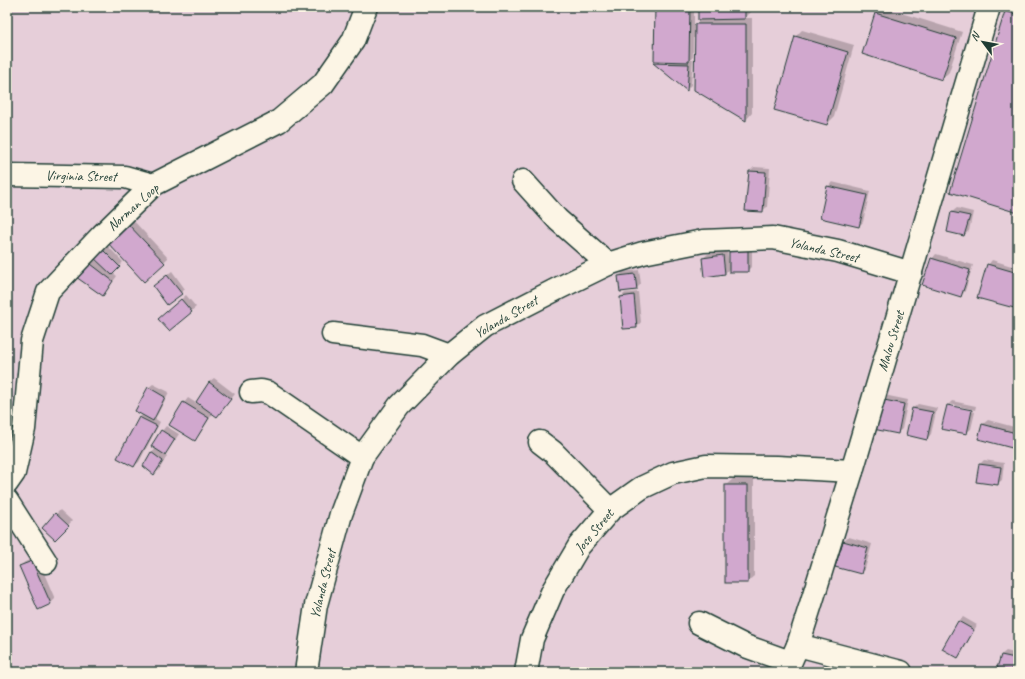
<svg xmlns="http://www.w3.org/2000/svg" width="1025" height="679" font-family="Caveat,sans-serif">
<rect width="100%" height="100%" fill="#efdede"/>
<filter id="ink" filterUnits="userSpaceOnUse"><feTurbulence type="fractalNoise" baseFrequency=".025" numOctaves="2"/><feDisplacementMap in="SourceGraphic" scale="8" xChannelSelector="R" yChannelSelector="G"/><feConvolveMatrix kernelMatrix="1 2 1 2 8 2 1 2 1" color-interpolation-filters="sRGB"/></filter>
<g filter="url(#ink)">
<rect fill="#e6ced9" x="7" y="7" width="1011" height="665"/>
<g fill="#0003">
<polygon points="656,7 694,7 694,26 701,19 699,7 751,7 751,12 745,18 752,18 752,113 746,120 695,89 695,38 693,38 693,57 690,60 693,60 691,85 687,89 655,63 657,60"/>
<polygon points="882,7 962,32 949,72 942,79 876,13"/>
<polygon points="1007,10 1018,13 1018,212 1006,12"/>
<polygon points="802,30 854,45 834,117 827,124 795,37"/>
<polygon points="754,167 770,168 767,207 762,211 750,171"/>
<polygon points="832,182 870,191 863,222 859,226 828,187"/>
<polygon points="957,208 973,212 969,231 964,235 948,231 952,212"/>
<polygon points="132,219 168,258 144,281 108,242"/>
<polygon points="106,244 123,262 113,273 117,276 107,290 77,276 92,258 98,262 99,261 94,256"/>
<polygon points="752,245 752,266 747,271 730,268 725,273 703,258 708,254 727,251 729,265 730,265"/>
<polygon points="936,254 973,265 965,291 961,296 932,259"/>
<polygon points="992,260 1018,268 1018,308 988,265"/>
<polygon points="639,270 641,284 636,289 619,276 623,272"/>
<polygon points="172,271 185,289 181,293 158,282"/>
<polygon points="638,292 641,322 637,327 621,297 625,293"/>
<polygon points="186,295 196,307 169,330 164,315"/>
<polygon points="214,378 235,394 221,412 213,413 199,435 195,439 184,403 188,398 204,408 205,407 197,401 209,382"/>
<polygon points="153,384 169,392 157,415 154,418 160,422 139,462 134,466 140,417 143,414 148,388"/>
<polygon points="884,395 908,400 902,429 897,433 880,400"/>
<polygon points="952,401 976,406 975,410 950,404 950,406 975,412 971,429 966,433 943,428 948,405"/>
<polygon points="918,404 937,408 931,434 927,439 907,435 913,408"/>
<polygon points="988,420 1018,428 1018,434 1016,443 1011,447 980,438 983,424"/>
<polygon points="166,426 179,434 169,449 164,454 167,456 159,470 154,474 152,453 156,448 152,446 162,431"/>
<polygon points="984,460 1004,463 1002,480 997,484 977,481 980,464"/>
<polygon points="733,479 754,479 754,576 747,582 726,485"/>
<polygon points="60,510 72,521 55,539 43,528"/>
<polygon points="849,537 872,544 865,569 860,573 837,566 844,541"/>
<polygon points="37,557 55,599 50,604 20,566 25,562"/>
<polygon points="963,617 977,625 962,653 958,657 944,649 959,621"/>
<polygon points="1006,651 1018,654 1016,665 1011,670 1001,655"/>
</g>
<g fill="#d1a8ce" stroke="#1f3d34">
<polygon points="655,7 690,7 689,62 654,61"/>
<polygon points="698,7 745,7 745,19 698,20"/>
<polygon points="1005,11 1018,15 1018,213 950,192"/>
<polygon points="875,13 956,38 942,80 862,54"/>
<polygon points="695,24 746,24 746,121 694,90"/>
<polygon points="795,36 848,52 827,125 774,110"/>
<polygon points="653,63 689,64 687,91"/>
<polygon points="749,171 766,172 763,212 745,211"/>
<polygon points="827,186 867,195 859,227 820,218"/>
<polygon points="951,212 970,216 964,236 947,232"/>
<polygon points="127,223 165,263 144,282 107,242"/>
<polygon points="101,248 120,267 112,275 92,256"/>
<polygon points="729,248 748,249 748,272 729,272"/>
<polygon points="723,255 725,274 704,277 702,258"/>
<polygon points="931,258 970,270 961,297 922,285"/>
<polygon points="87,261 113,281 103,296 76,277"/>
<polygon points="987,264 1018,273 1018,309 977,298"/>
<polygon points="635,274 637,290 620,292 618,276"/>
<polygon points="167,275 182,294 167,305 153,286"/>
<polygon points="634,295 637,328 623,329 620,297"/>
<polygon points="181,299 192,312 169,331 158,319"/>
<polygon points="209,382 231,399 217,417 196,402"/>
<polygon points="148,387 165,397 153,421 135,411"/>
<polygon points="879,399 904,404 898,434 873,429"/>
<polygon points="183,402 209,418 195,441 169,425"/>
<polygon points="947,405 972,410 967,434 941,429"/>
<polygon points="912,408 933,412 927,440 906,435"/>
<polygon points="139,417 157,426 134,467 117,458"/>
<polygon points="982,424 1016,433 1012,448 978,439"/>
<polygon points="161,430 175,439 165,455 151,446"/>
<polygon points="151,452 163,461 154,475 143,466"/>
<polygon points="979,464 1001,467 998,485 976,482"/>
<rect x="725" y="485" width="23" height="98"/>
<polygon points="55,513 69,526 55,540 42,528"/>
<polygon points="843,541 868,548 861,574 835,567"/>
<polygon points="32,561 51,604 38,610 19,566"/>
<polygon points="958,621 974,630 958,658 942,649"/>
<polygon points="1001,655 1015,658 1011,671 997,668"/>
</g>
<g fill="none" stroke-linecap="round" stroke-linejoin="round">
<g stroke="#1f3d34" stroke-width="25">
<g id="minor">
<polyline points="7,175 125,177 153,185"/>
<polyline points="523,181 558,220 608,264"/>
<polyline points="333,334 422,345 449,355"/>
<polyline points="251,392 261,391 269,393 362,457"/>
<polyline points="540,442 553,452 610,510"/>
<polyline points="7,483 14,473 24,429 32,341 48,292 102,235 153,185 279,121 323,84 353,41 366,7"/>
<polyline points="7,501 46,562"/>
<polyline points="699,623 745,646 790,662"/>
<polyline points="798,645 901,672"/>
<polyline points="306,672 316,605 341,514 362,457 399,406 449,355 485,326 559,288 608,264 643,253 703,241 773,238 838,251 911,273"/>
<polyline points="526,672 532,639 553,590 579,546 610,510 641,488 673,473 706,466 777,467 852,471"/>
<polyline points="786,672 798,645 811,604 852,471 989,7"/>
</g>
</g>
<use href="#minor" stroke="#fcf5e5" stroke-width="22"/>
</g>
</g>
<g text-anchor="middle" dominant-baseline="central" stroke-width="3.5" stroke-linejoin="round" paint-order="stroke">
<g font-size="14" fill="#1f3d34" stroke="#fcf5e5">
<text transform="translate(81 176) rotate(1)">Virginia Street</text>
<text transform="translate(133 207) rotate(-42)">Norman Loop</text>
<text transform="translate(824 250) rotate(13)">Yolanda Street</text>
<text transform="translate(506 317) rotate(-30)">Yolanda Street</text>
<text transform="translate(891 341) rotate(-73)">Malou Street</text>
<text transform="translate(594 531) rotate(-50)">Jose Street</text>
<text transform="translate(323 584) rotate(-76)">Yolanda Street</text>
</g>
</g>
<rect width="1025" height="679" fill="none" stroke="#fcf5e5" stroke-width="24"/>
<rect x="12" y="12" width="1001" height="655" fill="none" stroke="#1f3d34" stroke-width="1.5" filter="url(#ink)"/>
<g transform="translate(983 42) rotate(302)" stroke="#fcf5e5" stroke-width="3" paint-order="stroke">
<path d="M0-3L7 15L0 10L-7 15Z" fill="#1f3d34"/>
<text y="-6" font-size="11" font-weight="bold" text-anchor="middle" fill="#1f3d34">N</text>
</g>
</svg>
